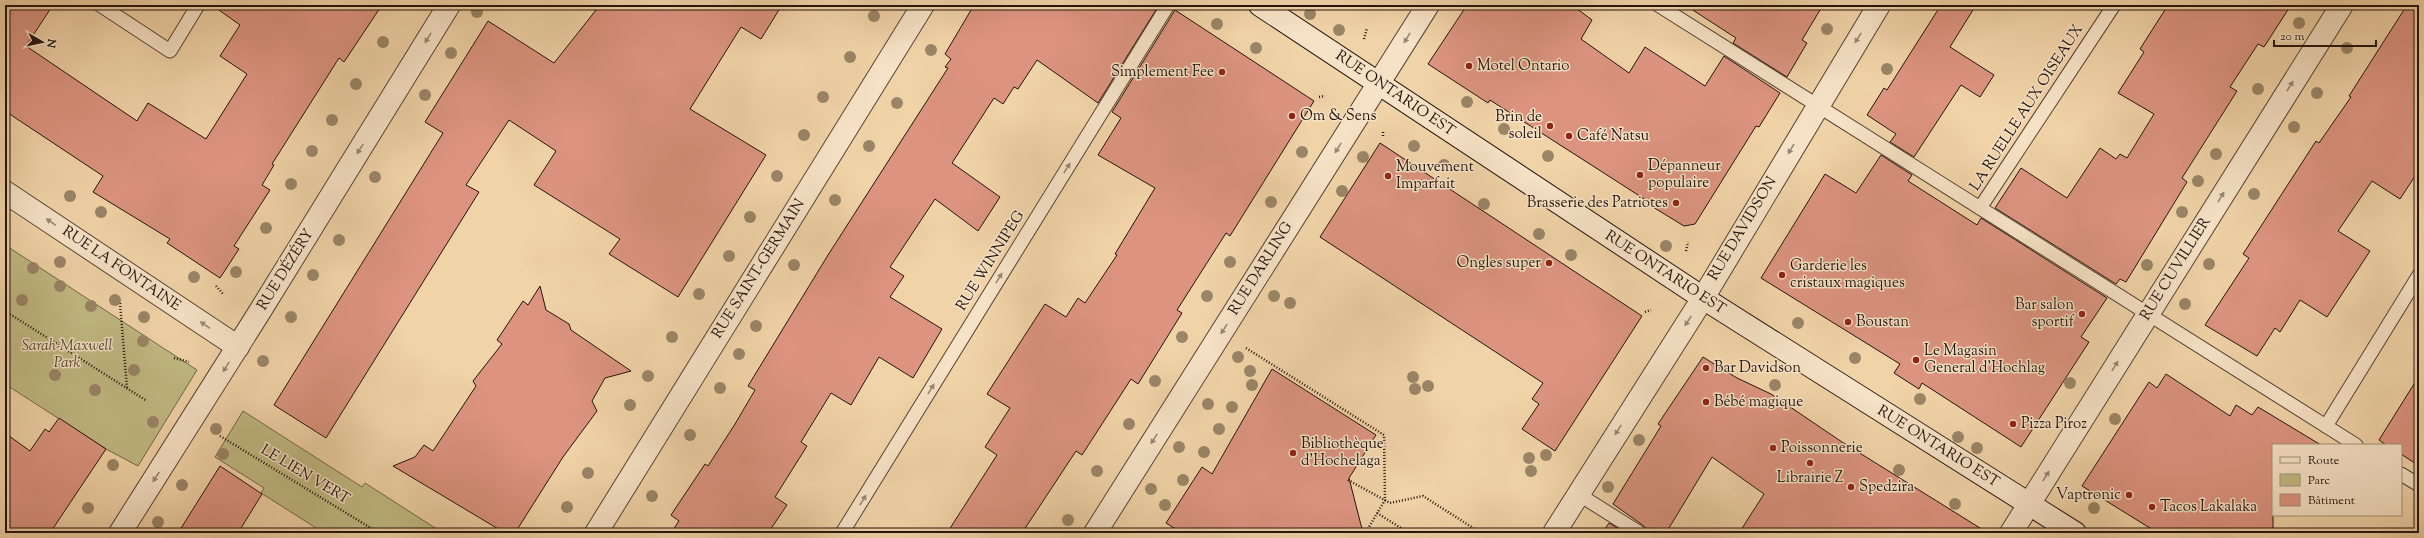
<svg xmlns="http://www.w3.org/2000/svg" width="2424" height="538" font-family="'Sorts Mill Goudy',serif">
<rect width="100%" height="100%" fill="#f1d3a8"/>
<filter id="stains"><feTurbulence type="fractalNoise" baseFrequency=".005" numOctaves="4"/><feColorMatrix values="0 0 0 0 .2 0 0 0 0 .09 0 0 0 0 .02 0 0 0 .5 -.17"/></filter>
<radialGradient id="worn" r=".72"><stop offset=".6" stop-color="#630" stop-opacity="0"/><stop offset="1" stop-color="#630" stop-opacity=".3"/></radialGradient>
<g fill="#c1ba83" stroke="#726748">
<polygon points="5,245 197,370 138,466 106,449 5,384"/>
<polygon points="243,411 362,487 365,483 443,533 324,533 261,493 264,488 215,457"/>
</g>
<g fill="#dc9480" stroke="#23140e">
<polygon points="5,5 53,5 26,46 137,121 148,103 206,139 247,74 220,56 240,25 212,5 382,5 344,62 339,58 272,164 274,165 262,185 270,190 234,246 239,249 220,278 167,243 170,239 93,192 103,176 5,111"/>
<polygon points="600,5 782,5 761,39 741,27 690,109 766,155 678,297 609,254 620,239 534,185 556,151 509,120 466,185 479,192 326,438 274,405 443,133 425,122 488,21 554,63"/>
<polygon points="974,5 1159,5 1098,103 1037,60 1018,89 1014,87 1003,104 994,98 952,163 1000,197 978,231 935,199 890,267 904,276 890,297 942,329 913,378 879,357 851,405 831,393 801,442 807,446 775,497 787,505 768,533 671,533 679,521 671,515 705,464 708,466 735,424 755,390 748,386 828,255 948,68 945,67 951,59 945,54"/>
<polygon points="1467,5 1572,5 1592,20 1581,39 1629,73 1645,47 1705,86 1724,56 1780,93 1759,127 1756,126 1695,224 1684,226 1648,204 1649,202 1490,100 1488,103 1428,64"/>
<polygon points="1685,5 1823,5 1802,40 1807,43 1787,77 1733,43 1736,38"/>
<polygon points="1941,5 1976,5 1950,47 1994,75 1980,97 1961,85 1914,157 1890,142 1896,134 1867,115 1884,88 1887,90"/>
<polygon points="2168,5 2291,5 2264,47 2258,44 2230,87 2237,91 2182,178 2187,182 2126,282 2120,279 2116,284 1995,208 2021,168 2067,198 2100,148 2116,159 2120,154 2127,158 2154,114 2118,93 2144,52 2140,49"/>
<polygon points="2407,5 2419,5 2419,170 2400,199 2372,181 2338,231 2370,251 2327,317 2300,300 2280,332 2275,328 2257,356 2205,325 2249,258 2243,254 2316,141 2319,143 2351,97 2349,96"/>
<polygon points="1175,10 1314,101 1230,236 1226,233 1177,310 1182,313 1138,384 1131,379 1082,455 1076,451 1022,533 947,533 997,455 985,447 1010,408 987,394 1045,304 1066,317 1078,298 1085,303 1117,255 1115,254 1155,188 1098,155 1121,118 1112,112"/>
<polygon points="1380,143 1642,316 1555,451 1522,429 1539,404 1532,399 1543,383 1320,237"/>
<polygon points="1881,155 1912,175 1908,181 1977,225 1981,218 2107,298 2081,337 2089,342 2021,447 1922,383 1919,389 1894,373 1900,364 1761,278 1825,174 1856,193"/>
<polygon points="540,286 546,310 569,324 571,330 631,371 605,378 592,401 597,411 563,457 515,533 505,533 393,466 415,457 424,445 433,451 476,386 473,381 502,344 497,340 523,301 528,305"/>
<polygon points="1703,357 1737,378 1771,394 1842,442 1988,533 1739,533 1764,494 1712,457 1666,533 1648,533 1644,526 1613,504 1661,426 1658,424"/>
<polygon points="1272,369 1376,435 1349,478 1363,533 1182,533 1166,523 1202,467 1212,474"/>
<polygon points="2166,374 2230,416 2236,405 2252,415 2258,407 2321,445 2273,445 2273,533 2158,533 2082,486 2149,382 2157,388"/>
<polygon points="2419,376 2419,466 2401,454 2401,445 2386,445 2379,440"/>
<polygon points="59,418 106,449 50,533 5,533 5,433 30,451 45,429 49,432"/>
<polygon points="220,466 262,494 238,533 178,533"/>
<polygon points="1609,523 1625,533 1602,533"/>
</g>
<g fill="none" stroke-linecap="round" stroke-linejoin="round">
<g stroke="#564434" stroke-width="15">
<g id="lane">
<polyline points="100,5 170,51 198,5"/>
<polyline points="1658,5 2356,445"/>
<polyline points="1980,208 2114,5"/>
<polyline points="2326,426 2419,275"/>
<polyline points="2401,474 2419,485"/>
<polyline points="1578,494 1640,533"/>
<polyline points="842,533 1168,5"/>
</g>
</g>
<g stroke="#564434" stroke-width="24">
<g id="street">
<polyline points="5,192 238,347"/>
<polyline points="120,533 257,316 449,5"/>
<polyline points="596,533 923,5"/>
<polyline points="1095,533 1428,5"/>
<polyline points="1554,533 1703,298 1879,5"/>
<polyline points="2011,533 2342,5"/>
</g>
</g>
<g stroke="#23140e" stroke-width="24">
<polyline id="secondary" points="1260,5 1703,298 2075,533"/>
</g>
<g stroke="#23140e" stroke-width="2.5" stroke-dasharray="1 2" stroke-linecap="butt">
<polyline points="1364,39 1367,28"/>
<polyline points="1319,97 1325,96"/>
<polyline points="1383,132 1383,138"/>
<polyline points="1686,251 1688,242"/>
<polyline points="216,286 224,295"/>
<polyline points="120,303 127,388"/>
<polyline points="5,311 147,401"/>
<polyline points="1645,312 1651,310"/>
<polyline points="1246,348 1384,435 1385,500 1366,532"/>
<polyline points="174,358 189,362"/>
<polyline points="220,436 379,533"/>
<polyline points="1348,480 1390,503 1423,496 1481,533"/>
<polyline points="1377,513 1409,533"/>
</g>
<use href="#lane" stroke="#f6e2c6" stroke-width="13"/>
<use href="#street" stroke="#f6e2c6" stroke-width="22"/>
<use href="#secondary" stroke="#f6e2c6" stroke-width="22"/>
</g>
<g fill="#9a8567">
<circle cx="477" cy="12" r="6"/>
<circle cx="1310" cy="14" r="6"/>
<circle cx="874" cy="16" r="6"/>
<circle cx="2299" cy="23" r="6"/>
<circle cx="1217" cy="24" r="6"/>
<circle cx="1827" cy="29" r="6"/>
<circle cx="1339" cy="30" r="6"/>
<circle cx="383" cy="42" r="6"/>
<circle cx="1256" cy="48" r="6"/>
<circle cx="2347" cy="48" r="6"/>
<circle cx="931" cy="50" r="6"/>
<circle cx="451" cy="53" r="6"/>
<circle cx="850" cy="57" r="6"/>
<circle cx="1887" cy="69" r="6"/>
<circle cx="356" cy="84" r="6"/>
<circle cx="2258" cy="89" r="6"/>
<circle cx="2317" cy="93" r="6"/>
<circle cx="425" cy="95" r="6"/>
<circle cx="823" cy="97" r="6"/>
<circle cx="1467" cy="102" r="6"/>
<circle cx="897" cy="103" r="6"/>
<circle cx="332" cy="120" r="6"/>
<circle cx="2294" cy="127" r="6"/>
<circle cx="1504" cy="129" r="6"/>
<circle cx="804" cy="135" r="6"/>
<circle cx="869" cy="146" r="6"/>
<circle cx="1414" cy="146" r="6"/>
<circle cx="312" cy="151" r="6"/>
<circle cx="1302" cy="152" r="6"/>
<circle cx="2216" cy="154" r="6"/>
<circle cx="1548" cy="156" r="6"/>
<circle cx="1363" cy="157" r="6"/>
<circle cx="1444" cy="165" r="6"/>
<circle cx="777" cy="176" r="6"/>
<circle cx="375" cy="177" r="6"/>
<circle cx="2198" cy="181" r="6"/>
<circle cx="291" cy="184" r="6"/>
<circle cx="1342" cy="191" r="6"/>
<circle cx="2254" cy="194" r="6"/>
<circle cx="70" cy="196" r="6"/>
<circle cx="835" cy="200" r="6"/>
<circle cx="1271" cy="202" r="6"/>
<circle cx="1484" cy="204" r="6"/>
<circle cx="101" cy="212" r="6"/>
<circle cx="2182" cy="212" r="6"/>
<circle cx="750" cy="217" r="6"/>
<circle cx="266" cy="228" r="6"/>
<circle cx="1539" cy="234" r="6"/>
<circle cx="339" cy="240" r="6"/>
<circle cx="1666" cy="246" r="6"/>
<circle cx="1571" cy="255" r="6"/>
<circle cx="729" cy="256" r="6"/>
<circle cx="60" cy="262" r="6"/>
<circle cx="1230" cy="262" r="6"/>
<circle cx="2209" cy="264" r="6"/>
<circle cx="794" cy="265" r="6"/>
<circle cx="2147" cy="265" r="6"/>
<circle cx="33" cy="268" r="6"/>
<circle cx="236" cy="272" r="6"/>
<circle cx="313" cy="275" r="6"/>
<circle cx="194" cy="277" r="6"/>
<circle cx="60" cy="286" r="6"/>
<circle cx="699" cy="294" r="6"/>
<circle cx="1207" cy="296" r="6"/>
<circle cx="1274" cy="296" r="6"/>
<circle cx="22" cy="300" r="6"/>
<circle cx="115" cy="300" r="6"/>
<circle cx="1290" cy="303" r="6"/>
<circle cx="2185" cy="304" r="6"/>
<circle cx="91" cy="306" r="6"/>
<circle cx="144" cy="317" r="6"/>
<circle cx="291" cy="317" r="6"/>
<circle cx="1798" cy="323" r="6"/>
<circle cx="756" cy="326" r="6"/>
<circle cx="672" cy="337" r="6"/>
<circle cx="1182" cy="337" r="6"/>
<circle cx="143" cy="341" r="6"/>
<circle cx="739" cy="354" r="6"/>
<circle cx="1238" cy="357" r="6"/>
<circle cx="1855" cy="358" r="6"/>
<circle cx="263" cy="361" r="6"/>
<circle cx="134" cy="370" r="6"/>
<circle cx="1250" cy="371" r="6"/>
<circle cx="55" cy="375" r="6"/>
<circle cx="648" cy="376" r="6"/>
<circle cx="1413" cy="377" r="6"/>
<circle cx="1155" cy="381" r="6"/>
<circle cx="2070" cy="383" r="6"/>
<circle cx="1252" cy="385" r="6"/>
<circle cx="1775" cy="385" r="6"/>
<circle cx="1428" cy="386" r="6"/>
<circle cx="720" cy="388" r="6"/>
<circle cx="1415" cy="389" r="6"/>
<circle cx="95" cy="390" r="6"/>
<circle cx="1920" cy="399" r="6"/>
<circle cx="1208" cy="404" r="6"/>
<circle cx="630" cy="405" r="6"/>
<circle cx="1232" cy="407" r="6"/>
<circle cx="2115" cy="419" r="6"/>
<circle cx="153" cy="422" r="6"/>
<circle cx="1129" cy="424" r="6"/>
<circle cx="216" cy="429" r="6"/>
<circle cx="1219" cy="429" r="6"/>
<circle cx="690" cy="435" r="6"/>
<circle cx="1958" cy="437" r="6"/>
<circle cx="1639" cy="440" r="6"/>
<circle cx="1179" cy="447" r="6"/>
<circle cx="1977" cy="448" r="6"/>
<circle cx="1204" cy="452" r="6"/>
<circle cx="223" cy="454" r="6"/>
<circle cx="1546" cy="455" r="6"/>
<circle cx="1529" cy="458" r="6"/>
<circle cx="113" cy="465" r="6"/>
<circle cx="1899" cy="470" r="6"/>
<circle cx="1097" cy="471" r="6"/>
<circle cx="1531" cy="471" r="6"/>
<circle cx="588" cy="473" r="6"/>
<circle cx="1183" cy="480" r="6"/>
<circle cx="182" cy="485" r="6"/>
<circle cx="1608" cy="487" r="6"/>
<circle cx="1151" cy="489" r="6"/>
<circle cx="652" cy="496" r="6"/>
<circle cx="1955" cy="504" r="6"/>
<circle cx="1165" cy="505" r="6"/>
<circle cx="567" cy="507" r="6"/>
<circle cx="88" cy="508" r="6"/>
<circle cx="2094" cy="508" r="6"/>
<circle cx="1068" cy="520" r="6"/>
<circle cx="158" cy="522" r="6"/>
</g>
<defs><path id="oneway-solid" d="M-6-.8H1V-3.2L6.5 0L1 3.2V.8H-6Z"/></defs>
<g fill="#978573">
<use href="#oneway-solid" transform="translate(428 38) rotate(122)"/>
<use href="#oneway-solid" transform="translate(1407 38) rotate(121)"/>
<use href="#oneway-solid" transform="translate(1858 38) rotate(122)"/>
<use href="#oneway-solid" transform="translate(2290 86) rotate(-58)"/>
<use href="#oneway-solid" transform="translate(1338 148) rotate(122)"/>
<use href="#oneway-solid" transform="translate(360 149) rotate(122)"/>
<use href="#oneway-solid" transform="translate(1791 149) rotate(121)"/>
<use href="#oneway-solid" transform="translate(1067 168) rotate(-58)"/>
<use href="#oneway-solid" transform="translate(2221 197) rotate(-58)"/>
<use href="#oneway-solid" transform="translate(51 222) rotate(-146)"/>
<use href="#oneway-solid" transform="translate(999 278) rotate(-58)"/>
<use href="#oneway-solid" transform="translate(1688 321) rotate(123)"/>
<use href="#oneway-solid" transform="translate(205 325) rotate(-146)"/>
<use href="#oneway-solid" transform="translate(1224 329) rotate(122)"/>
<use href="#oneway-solid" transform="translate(2115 366) rotate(-58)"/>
<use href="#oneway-solid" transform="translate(226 367) rotate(122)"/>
<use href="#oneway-solid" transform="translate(931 389) rotate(-58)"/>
<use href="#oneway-solid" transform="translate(1618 430) rotate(122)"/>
<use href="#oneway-solid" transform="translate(1154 439) rotate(122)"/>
<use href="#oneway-solid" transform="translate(2046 476) rotate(-58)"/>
<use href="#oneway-solid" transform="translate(156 477) rotate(123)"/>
<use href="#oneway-solid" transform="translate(863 500) rotate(-58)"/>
</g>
<g fill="#8f2418" stroke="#f6e2c6" stroke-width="1.5">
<circle cx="1469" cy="66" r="4"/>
<circle cx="1222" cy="72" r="4"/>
<circle cx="1292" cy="116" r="4"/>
<circle cx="1550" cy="126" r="4"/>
<circle cx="1569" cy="136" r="4"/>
<circle cx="1640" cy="175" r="4"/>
<circle cx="1388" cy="176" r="4"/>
<circle cx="1676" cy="203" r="4"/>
<circle cx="1549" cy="263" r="4"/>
<circle cx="1782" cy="275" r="4"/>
<circle cx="2082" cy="314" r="4"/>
<circle cx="1848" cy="322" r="4"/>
<circle cx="1916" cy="360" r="4"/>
<circle cx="1706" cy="368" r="4"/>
<circle cx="1706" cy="402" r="4"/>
<circle cx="2013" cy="424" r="4"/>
<circle cx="1773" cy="448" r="4"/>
<circle cx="1293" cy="453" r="4"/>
<circle cx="1810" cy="463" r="4"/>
<circle cx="1851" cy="487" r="4"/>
<circle cx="2129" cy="495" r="4"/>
<circle cx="2152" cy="507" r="4"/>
</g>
<g text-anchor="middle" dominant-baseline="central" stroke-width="3" stroke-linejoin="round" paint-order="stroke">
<g font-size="15" fill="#23140e" stroke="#f6e2c6" text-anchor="start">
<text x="1477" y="66">Motel Ontario</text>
<text x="1214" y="72" text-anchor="end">Simplement Fee</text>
<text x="1300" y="116">Om &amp; Sens</text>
<text x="1542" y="117" text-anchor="end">Brin de<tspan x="1542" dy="17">soleil</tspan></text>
<text x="1577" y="136">Café Natsu</text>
<text x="1648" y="166">Dépanneur<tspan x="1648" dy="17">populaire</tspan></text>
<text x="1396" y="167">Mouvement<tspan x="1396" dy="17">Imparfait</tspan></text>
<text x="1668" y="203" text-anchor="end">Brasserie des Patriotes</text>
<text x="1541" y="263" text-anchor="end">Ongles super</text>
<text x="1790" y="266">Garderie les<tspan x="1790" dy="17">cristaux magiques</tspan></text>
<text x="2074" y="305" text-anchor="end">Bar salon<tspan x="2074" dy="17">sportif</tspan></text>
<text x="1856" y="322">Boustan</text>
<text x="1924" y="351">Le Magasin<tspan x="1924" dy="17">General d'Hochlag</tspan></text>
<text x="1714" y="368">Bar Davidson</text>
<text x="1714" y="402">Bébé magique</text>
<text x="2021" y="424">Pizza Piroz</text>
<text x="1301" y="444">Bibliothèque<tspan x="1301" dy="17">d'Hochelaga</tspan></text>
<text x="1781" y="448">Poissonnerie</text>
<text x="1810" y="478" text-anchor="middle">Librairie Z</text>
<text x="1859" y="487">Spedzira</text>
<text x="2121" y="495" text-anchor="end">Vaptronic</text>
<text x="2160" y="507">Tacos Lakalaka</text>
</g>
<g font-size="15" fill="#23140e" stroke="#f6e2c6">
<text transform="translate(1395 94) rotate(34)">RUE ONTARIO EST</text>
<text transform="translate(2027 108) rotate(-57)">LA RUELLE AUX OISEAUX</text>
<text transform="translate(1743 229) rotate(-59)">RUE DAVIDSON</text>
<text transform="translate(991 261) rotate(-58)">RUE WINNIPEG</text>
<text transform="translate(121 269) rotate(34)">RUE LA FONTAINE</text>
<text transform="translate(759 269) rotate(-58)">RUE SAINT-GERMAIN</text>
<text transform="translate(1261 269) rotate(-58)">RUE DARLING</text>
<text transform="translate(2176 269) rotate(-58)">RUE CUVILLIER</text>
<text transform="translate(286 270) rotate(-58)">RUE DÉZÉRY</text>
<text transform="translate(1665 273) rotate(33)">RUE ONTARIO EST</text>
<text transform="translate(1938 447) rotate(32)">RUE ONTARIO EST</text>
<text transform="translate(305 475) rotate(31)">LE LIEN VERT</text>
</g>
<g font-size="15" font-style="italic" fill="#524631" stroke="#f6e2c6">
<text x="67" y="346">Sarah-Maxwell<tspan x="67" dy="17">Park</tspan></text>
</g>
</g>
<rect width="2424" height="538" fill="none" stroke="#f1d3a8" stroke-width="20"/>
<rect x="6" y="6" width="2412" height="526" fill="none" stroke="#23140e" stroke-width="2"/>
<rect x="10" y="10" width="2404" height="518" fill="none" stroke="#23140e"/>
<rect x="2272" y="444" width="130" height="72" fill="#f6e2c6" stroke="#a2907c"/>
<rect x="2280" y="457" width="20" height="6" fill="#f6e2c6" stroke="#a2907c"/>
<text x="2308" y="464" font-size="12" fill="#23140e">Route</text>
<rect x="2280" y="474" width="20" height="12" fill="#c1ba83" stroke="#a2907c"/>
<text x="2308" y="484" font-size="12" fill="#23140e">Parc</text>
<rect x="2280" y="494" width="20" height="12" fill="#dc9480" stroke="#a2907c"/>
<text x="2308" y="504" font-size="12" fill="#23140e">Bâtiment</text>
<g transform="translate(42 42) rotate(99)" stroke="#f6e2c6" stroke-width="3" paint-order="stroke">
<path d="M0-3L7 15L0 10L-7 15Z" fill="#23140e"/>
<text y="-6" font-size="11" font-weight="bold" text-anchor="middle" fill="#23140e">N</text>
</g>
<path d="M2274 40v6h102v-6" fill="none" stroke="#23140e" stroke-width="2"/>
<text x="2280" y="40" font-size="12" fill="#23140e" stroke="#f6e2c6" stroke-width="3" paint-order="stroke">20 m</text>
<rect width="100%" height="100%" filter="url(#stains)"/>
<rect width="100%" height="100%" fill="url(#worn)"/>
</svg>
